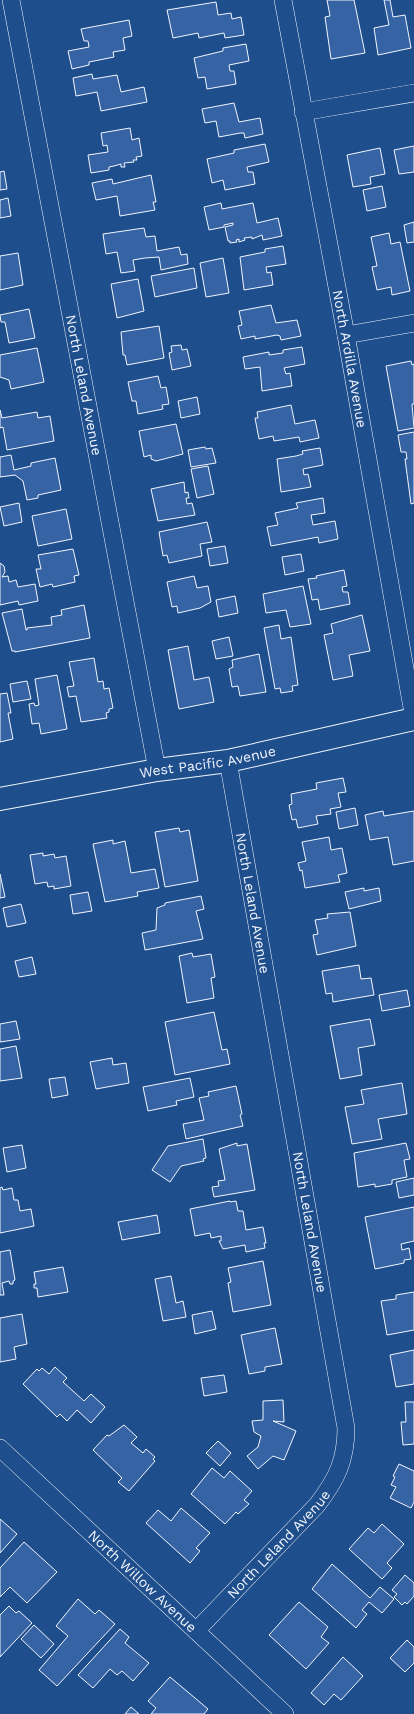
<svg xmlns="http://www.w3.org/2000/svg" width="414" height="1714" font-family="'Work Sans',sans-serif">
<rect width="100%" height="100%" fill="#1f4e8c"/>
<g fill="#3563a3" stroke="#f2f6ff">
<polygon points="327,0 354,0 365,53 331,59 325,17 330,16"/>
<polygon points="384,0 390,0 393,17 405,15 411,48 378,55 374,28 389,25"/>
<polygon points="216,2 218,15 231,13 232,19 241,17 244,35 225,38 224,33 199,38 198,33 173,38 167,10"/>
<polygon points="129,20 132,36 123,38 125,50 113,52 114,57 89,62 89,65 72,69 68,51 89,47 88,41 84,41 81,29"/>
<polygon points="246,44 249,61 229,65 230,71 234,71 236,84 207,89 205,77 198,78 194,58 223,51 223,48"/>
<polygon points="92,74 93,79 117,75 121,92 144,87 147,102 101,111 97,92 76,96 73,78"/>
<polygon points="234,103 239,122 260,118 263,134 245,138 244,133 240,133 219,137 216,121 205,123 202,109"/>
<polygon points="130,128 132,140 139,138 142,156 136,157 137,160 133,160 134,162 124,163 125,167 121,167 121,164 114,166 109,167 109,170 91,173 88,155 108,152 107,145 103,146 101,133"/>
<polygon points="265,144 269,162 247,167 248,172 253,172 255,184 225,190 223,180 212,183 207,159 234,153 234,150"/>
<polygon points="414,146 414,172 399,174 394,150"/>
<polygon points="380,148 385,174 370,177 371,184 353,187 347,155"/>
<polygon points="4,171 7,189 0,190 0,172"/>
<polygon points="151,175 156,202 153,202 155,210 120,216 117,196 96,200 92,183 112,179 113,184"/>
<polygon points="382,186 386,207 367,211 363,190"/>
<polygon points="8,198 11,216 0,218 0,200"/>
<polygon points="221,203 222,209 253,203 257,223 278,218 282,236 263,240 262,235 252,239 252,237 244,238 245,240 239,242 239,239 236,240 237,242 230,243 230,241 228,241 225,227 233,225 233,223 224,225 224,227 209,230 204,207"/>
<polygon points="414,222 414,242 407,243 404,225"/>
<polygon points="144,228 146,237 155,236 157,251 179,247 181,255 187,254 188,264 161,270 159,257 145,258 133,260 135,271 121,273 117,252 106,254 103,234"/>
<polygon points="389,233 391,244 400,242 410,291 392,295 391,287 377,290 372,267 377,266 371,237"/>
<polygon points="283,246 286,264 266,267 267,273 271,272 273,285 244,290 240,257 265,252 265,249"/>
<polygon points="18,253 23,285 0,290 0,256"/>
<polygon points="223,258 229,293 206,297 200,263"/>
<polygon points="194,268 197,288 155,297 151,276"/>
<polygon points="138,279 144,311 117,318 111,284"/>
<polygon points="271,305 276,323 297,320 301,336 281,340 280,336 277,335 255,339 255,336 241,339 238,326 242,325 239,311"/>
<polygon points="29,309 35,338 9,343 5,322 1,322 0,315"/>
<polygon points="159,326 164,358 127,365 125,355 123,355 121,332"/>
<polygon points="181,345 182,350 187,349 191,366 172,370 169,353 172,352 171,346"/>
<polygon points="302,347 305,364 284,368 286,374 290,373 292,386 262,391 260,367 245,369 243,357 269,352 269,355 283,353 283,350"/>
<polygon points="37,348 44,382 11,389 9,380 0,377 0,355"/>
<polygon points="411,361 412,365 414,364 414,404 412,404 414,428 398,431 386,366"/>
<polygon points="158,376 161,388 166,387 169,404 162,405 163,409 138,414 136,401 132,401 128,382"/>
<polygon points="197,397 200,414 181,418 178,401"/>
<polygon points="291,405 295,424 315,420 319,438 300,442 299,437 274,441 273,436 259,439 255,418 258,418 257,412"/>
<polygon points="0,410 2,418 37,412 38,418 50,416 54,441 7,450 3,427 0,428"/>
<polygon points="176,424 183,454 156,461 151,459 151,455 144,457 139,431"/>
<polygon points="414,432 414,503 411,504 405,459 407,459 406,452 401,452 398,435"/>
<polygon points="205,447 206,449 212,448 216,463 191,467 188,450"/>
<polygon points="320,448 323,465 303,469 304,475 308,474 311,487 281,492 277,459 296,456 303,454 302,451"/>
<polygon points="11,455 14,470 31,466 31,463 55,458 61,490 38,495 38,498 27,500 23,481 15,475 0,477 0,457"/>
<polygon points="208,466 214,494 197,498 191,469"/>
<polygon points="184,482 185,493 188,492 189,498 186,498 187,504 192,503 195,515 158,521 151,489"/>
<polygon points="323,498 325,513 311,515 313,525 335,521 338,539 319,543 318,537 271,546 267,527 278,525 275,513 298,508 296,503"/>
<polygon points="19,503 22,522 4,526 0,507"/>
<polygon points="66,509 72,539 38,546 32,516"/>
<polygon points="207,522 212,542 200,544 202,556 169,563 167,555 163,556 159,532"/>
<polygon points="225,546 228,563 210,566 207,549"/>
<polygon points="73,549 79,575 74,576 75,582 53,587 52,584 40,587 36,569 41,569 38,555"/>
<polygon points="301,554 304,571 285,575 282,557"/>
<polygon points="0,563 4,566 5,572 2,577 8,576 9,582 16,580 18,587 35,584 38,601 19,605 18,601 0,605"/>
<polygon points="344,570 347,586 342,587 343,592 348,592 350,604 320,610 318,599 312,600 308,579 317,578 316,576"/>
<polygon points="194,576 197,588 208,586 211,602 200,608 178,613 177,606 172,607 167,582"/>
<polygon points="303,586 311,624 290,627 286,610 266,613 263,594"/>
<polygon points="235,596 238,613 219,617 216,600"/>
<polygon points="84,605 90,638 15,652 15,651 12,651 2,613 22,609 26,630 27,630 27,628 52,625 51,617 62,615 61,610"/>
<polygon points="362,615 370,651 349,655 353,676 333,680 324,635 333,633 331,624"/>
<polygon points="279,625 281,639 291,637 298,685 292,686 293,691 281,693 280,688 275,689 264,628"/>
<polygon points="229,637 233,656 216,659 212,641"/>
<polygon points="188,646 194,680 209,677 214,702 179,709 168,650"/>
<polygon points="259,654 266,692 240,696 238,686 232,687 229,669 233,667 232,660"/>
<polygon points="94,658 98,682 103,681 104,689 109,688 113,708 109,709 109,712 106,713 107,718 81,722 76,696 69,697 67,687 74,686 69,662"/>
<polygon points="57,675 67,729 41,734 39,723 32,724 29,704 34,703 35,706 39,705 35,679"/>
<polygon points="27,681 31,699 13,702 10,684"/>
<polygon points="7,693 11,713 8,713 13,739 0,742 0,694"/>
<polygon points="343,778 346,792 338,793 341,807 330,809 331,814 316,816 318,824 298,828 296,819 292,820 289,805 292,804 291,794 317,789 316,783"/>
<polygon points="355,808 358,825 339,829 336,812"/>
<polygon points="383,811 384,816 414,811 414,861 393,865 388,837 370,840 365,815"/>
<polygon points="179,828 180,832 189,830 198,881 165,887 155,832"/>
<polygon points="329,837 331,850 342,848 347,873 338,875 340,882 305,888 302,870 300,871 298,863 306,861 302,842"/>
<polygon points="113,840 113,844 125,841 131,873 155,869 159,888 137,892 138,896 105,902 93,844"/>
<polygon points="43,853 43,856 54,854 55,858 66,856 71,886 54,889 54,886 48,887 47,882 35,884 30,855"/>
<polygon points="0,874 5,897 0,898"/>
<polygon points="364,888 364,891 379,888 381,901 349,909 345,892"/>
<polygon points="88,892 92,911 73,914 70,895"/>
<polygon points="201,896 204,909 196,911 203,939 145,950 142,933 156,930 157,908 165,905 165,903"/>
<polygon points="21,904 26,923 7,927 3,908"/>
<polygon points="350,912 356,946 317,955 313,935 318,934 315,920 328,918 327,914"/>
<polygon points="192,953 193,957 211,954 215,977 211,978 214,998 187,1003 179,956"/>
<polygon points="32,957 36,974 19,977 15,961"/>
<polygon points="359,965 361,979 371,978 374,995 333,1002 332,993 326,994 322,971"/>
<polygon points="407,990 410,1006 382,1011 379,995"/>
<polygon points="214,1012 222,1050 227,1049 230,1064 175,1075 165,1022"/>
<polygon points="370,1019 375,1045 358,1048 362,1075 340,1079 330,1026"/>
<polygon points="16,1021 20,1039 0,1042 0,1024"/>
<polygon points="16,1046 22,1078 0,1081 0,1049"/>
<polygon points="112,1058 113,1065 126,1063 129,1083 96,1089 90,1062"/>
<polygon points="65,1077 68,1095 52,1098 49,1079"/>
<polygon points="190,1078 194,1097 176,1101 177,1105 148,1111 143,1087"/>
<polygon points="402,1083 407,1114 378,1119 382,1139 352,1144 345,1107 364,1104 361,1090"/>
<polygon points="236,1086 242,1114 240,1115 243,1126 186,1139 183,1124 204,1120 199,1098 209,1096 208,1092"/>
<polygon points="203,1139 206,1158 203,1159 204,1161 181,1166 170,1182 152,1170 168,1146"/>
<polygon points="237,1143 237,1146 247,1144 255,1190 214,1197 212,1187 219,1186 218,1181 225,1180 219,1149"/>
<polygon points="406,1143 410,1159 404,1160 407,1177 392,1180 392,1184 375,1187 375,1184 358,1187 354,1153"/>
<polygon points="22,1145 26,1168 7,1172 3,1148"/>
<polygon points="414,1178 414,1195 399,1198 396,1182"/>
<polygon points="2,1187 3,1190 12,1188 14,1200 18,1200 20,1211 31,1209 34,1226 0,1233 0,1188"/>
<polygon points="230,1201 230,1202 236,1201 238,1211 243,1211 246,1230 263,1227 266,1243 264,1243 265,1248 246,1252 245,1245 223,1249 219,1241 221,1241 221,1236 211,1238 210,1233 195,1236 190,1209"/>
<polygon points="414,1207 414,1241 401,1244 402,1250 409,1248 411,1259 404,1260 404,1263 375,1269 365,1217"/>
<polygon points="157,1215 160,1233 122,1240 118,1222"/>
<polygon points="10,1250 15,1280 13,1281 13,1284 10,1284 9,1281 2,1283 4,1295 0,1295 0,1252"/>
<polygon points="263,1261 271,1305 233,1312 228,1283 231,1282 228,1268"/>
<polygon points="63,1267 68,1292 38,1297 37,1288 34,1288 34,1284 36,1284 34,1272"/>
<polygon points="171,1276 176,1303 183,1301 186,1317 163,1321 155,1279"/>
<polygon points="414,1292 414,1330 387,1335 381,1301 396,1299 396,1295"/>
<polygon points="212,1311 216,1329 195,1334 192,1315"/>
<polygon points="22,1314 27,1344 14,1347 16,1359 0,1362 0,1318"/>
<polygon points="275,1328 282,1364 265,1367 265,1371 249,1374 241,1335"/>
<polygon points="414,1350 414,1384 396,1387 390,1355"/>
<polygon points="55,1367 67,1378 63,1382 84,1401 91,1394 105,1407 91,1423 77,1410 67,1421 60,1414 57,1417 23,1384 37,1369 39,1371 42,1368 49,1374"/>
<polygon points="224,1375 227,1392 204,1396 201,1378"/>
<polygon points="283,1400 284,1422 273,1421 296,1431 284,1460 273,1456 258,1469 247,1456 258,1447 261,1436 254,1432 252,1421 263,1420 263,1401"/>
<polygon points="405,1402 414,1402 414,1444 403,1445 401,1422 406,1422"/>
<polygon points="124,1425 137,1437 131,1443 143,1453 146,1449 155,1457 153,1459 155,1461 129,1491 118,1482 122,1478 93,1450 107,1435 109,1436"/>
<polygon points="218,1441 231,1453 220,1466 206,1453"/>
<polygon points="399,1464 414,1471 414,1502 411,1508 390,1498 396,1487 391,1485 395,1477 393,1476"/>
<polygon points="212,1468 224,1478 230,1471 252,1491 244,1500 249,1504 238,1514 236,1512 225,1524 191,1494"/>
<polygon points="181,1508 210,1533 196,1548 200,1551 190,1563 146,1523 158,1510 171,1521"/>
<polygon points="0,1519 17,1534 0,1553"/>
<polygon points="382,1524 404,1544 387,1563 392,1568 382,1579 349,1549 368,1528 374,1533"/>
<polygon points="24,1542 57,1572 27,1603 10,1587 0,1597 0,1568"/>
<polygon points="332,1564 370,1598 380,1587 394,1599 382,1613 369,1602 362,1610 367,1614 356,1628 312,1589"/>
<polygon points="405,1575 414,1583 414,1596 407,1604 405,1602 402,1605 394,1597 397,1594 392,1590"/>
<polygon points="78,1599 95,1614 99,1610 115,1624 57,1686 39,1670 68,1636 56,1626"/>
<polygon points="299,1602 328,1627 321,1637 329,1643 306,1669 269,1635"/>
<polygon points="9,1606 16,1613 19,1611 32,1623 0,1657 0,1615"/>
<polygon points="34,1625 54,1644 41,1658 21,1639"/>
<polygon points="120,1629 129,1637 125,1643 149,1663 133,1681 122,1671 117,1675 110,1669 93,1688 78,1675"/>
<polygon points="407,1640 414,1647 414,1663 405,1672 390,1658"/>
<polygon points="343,1657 363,1676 341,1700 334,1694 324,1705 311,1693"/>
<polygon points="170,1677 208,1709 204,1714 151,1714 156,1708 148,1701"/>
<polygon points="131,1707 139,1714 125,1714"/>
</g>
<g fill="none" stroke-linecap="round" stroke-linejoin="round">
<g stroke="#f2f6ff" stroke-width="18">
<g id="street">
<path id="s1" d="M11 0 157 770"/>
<path id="s2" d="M283 0 346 335 414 719"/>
<polyline points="303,112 414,93"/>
<polyline points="346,335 414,323"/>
<path id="s3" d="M0 1448 285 1714"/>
<path id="s4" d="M196 1631 317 1505C337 1479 346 1460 346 1428L228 761"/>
</g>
</g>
<g stroke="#f2f6ff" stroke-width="24">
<g id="secondary">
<path id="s5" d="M0 799 157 770 228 761 414 719"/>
</g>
</g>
<use href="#street" stroke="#1f4e8c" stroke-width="17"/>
<use href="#secondary" stroke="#1f4e8c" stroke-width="22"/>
</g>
<g text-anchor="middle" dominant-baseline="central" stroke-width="3" stroke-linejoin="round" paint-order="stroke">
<g font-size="14" fill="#f2f6ff" stroke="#1f4e8c">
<text stroke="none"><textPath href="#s2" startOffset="365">North Ardilla Avenue</textPath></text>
<text stroke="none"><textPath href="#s1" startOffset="392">North Leland Avenue</textPath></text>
<text stroke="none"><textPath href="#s5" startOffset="211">West Pacific Avenue</textPath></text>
<text transform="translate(253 903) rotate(80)">North Leland Avenue</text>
<text transform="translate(310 1222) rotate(80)">North Leland Avenue</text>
<text stroke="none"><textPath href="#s4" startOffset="120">North Leland Avenue</textPath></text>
<text stroke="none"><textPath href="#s3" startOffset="195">North Willow Avenue</textPath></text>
</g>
</g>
</svg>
